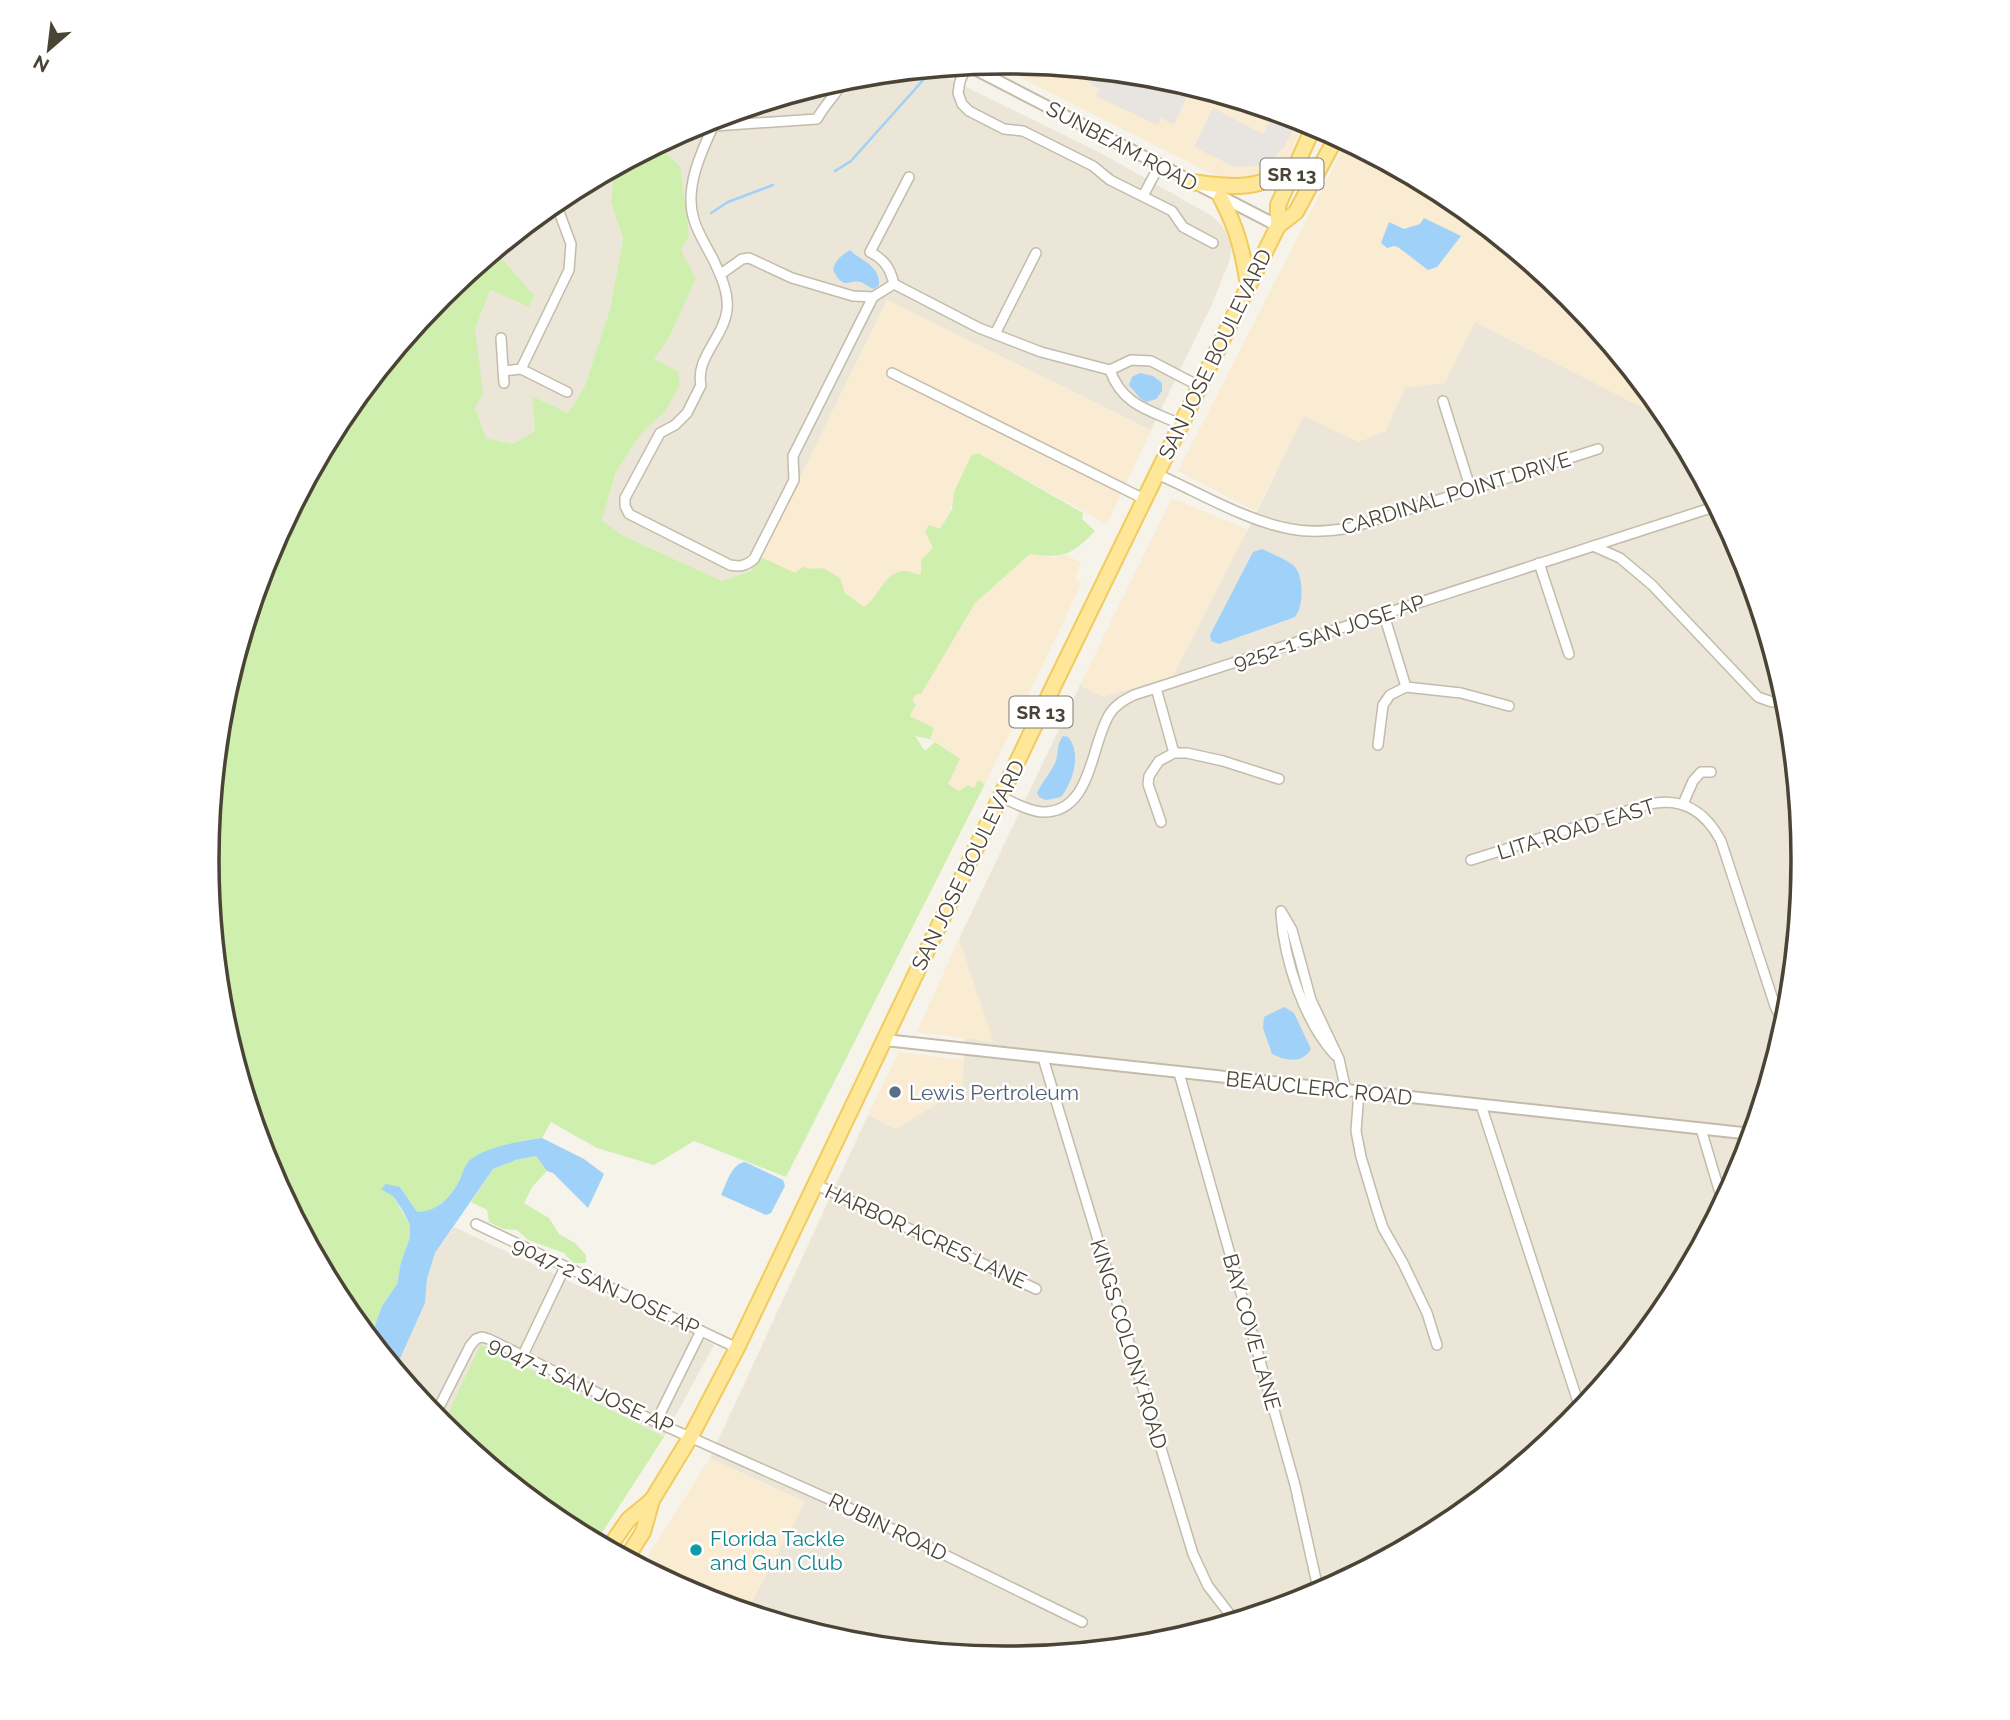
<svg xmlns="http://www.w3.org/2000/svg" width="2010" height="1720" font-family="Raleway,sans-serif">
<rect width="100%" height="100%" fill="#f6f3ea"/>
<g fill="#ebe6d7">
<polygon points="929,69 1099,152 1212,216 1223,227 1232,246 1229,262 1212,304 1151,430 887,300 761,557 751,571 722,581 622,535 602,520 616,472 640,435 665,411 678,371 653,360 670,336 696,278 681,250 680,166 657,145 700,122 850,77"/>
<polygon points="614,168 611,202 623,239 610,309 584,388 568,413 532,396 535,431 513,444 486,438 475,408 475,329 490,290 529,307 534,295 501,258 523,235 521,229 562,196"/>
<polygon points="1475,322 1673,423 1743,555 1788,705 1804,860 1788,1016 1743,1166 1669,1304 1570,1425 1448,1524 1310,1598 1160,1643 1005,1659 849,1643 746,1612 805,1502 710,1458 868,1115 896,1129 962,1088 965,1038 993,1042 959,939 1080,685 1103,697 1248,530 1304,415 1359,442 1405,388 1445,382"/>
<polygon points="454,1227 603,1297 614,1295 714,1345 664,1437 482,1344 442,1426 440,1425 395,1370 425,1303 427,1279 435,1253"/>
</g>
<g fill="#faebd3">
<polygon points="1005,61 1161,77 1306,121 1287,160 1275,173 1255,182 1224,180 991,63"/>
<polygon points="1347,141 1449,196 1570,295 1673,423 1475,322 1445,383 1405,388 1386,431 1359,442 1304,416 1256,511 1178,471"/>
<polygon points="887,300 1151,430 1107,524 978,454 940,530 921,574 864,608 761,557"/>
<polygon points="1172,498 1248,530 1173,676 1103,697 1080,685"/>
<polygon points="1030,554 1055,558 1065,554 1081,563 1075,579 1082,583 985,784 978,780 974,788 959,791 948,784 935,742 930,740 910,716 916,704 912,701 916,693 921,693 975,603"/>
<polygon points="959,939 994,1042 917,1032"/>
<polygon points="899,1052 963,1060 962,1088 896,1129 868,1115"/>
<polygon points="710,1458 805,1502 746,1612 699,1598 641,1567"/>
</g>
<g fill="#cfefae">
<path d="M657 145 680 166 689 236 681 250 696 278 670 336 654 359 678 371 680 386 665 411 640 435 616 472 602 520 622 535 722 581 751 571 761 557 795 573 803 567 812 569 823 568 840 578 845 593 864 607C879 598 884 571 905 571 911 571 914 575 921 574V560L933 548 925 531 929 525 940 529 952 509 954 492 971 456 978 453 1083 513 1082 519 1095 531C1072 555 1063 559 1030 554L975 603 921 694H916L912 701 916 704 910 716 934 728 930 739 915 736 925 751 935 742 960 759 948 784 959 791 968 785 974 788 978 780 985 784 786 1177 694 1141 654 1165 597 1148 551 1122 542 1138 524 1140 468 1162C458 1184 446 1212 417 1213L400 1187 393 1196 410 1225V1237L401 1262 397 1284 382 1306 370 1339 341 1303 267 1165 222 1015 206 860 222 704 267 554 341 416 440 295 521 229 523 235 501 258 534 295 529 307 490 290 475 329 483 393 475 408 486 438 513 444 535 431 532 396 568 413 584 388 610 309 623 239 611 202 614 168Z"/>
<polygon points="536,1156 547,1171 532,1187 524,1203 549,1218 559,1234 575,1243 586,1255 586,1263 573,1263 564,1253 528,1240 517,1230 503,1229 489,1222 487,1210 471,1202 493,1169 516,1160"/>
<polygon points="481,1344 664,1437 596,1542 561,1524 442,1426"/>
</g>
<g fill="#e8e5e1">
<polygon points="1088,69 1109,71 1120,77 1123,73 1161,77 1189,85 1188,94 1174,125 1161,118 1157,125 1096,96 1100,89 1083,79"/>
<polygon points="1213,108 1263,134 1275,111 1291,116 1290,119 1297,122 1284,147 1266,165 1235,167 1194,147"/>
</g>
<g fill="#a0d1f9">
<polygon points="1424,218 1461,236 1437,267 1428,270 1398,247 1394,246 1387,248 1381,243 1389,222 1404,229 1420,224"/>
<path d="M850 250C861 261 880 265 879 285L874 289C870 288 867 285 863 283 849 277 845 293 833 270 835 260 842 255 850 250Z"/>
<polygon points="1140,373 1153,376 1162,383 1162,391 1156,399 1146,402 1140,398 1129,385 1132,377"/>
<path d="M1262 549C1272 554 1284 558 1293 565 1304 573 1304 607 1295 617L1219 644 1211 641 1210 635 1253 552Z"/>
<path d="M1063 736 1068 737C1082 753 1073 782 1061 797L1046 800 1039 797 1037 793C1042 782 1050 774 1055 763 1059 754 1056 745 1063 736Z"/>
<path d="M1284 1007 1294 1013 1311 1049C1302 1064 1286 1061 1272 1054L1263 1028 1264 1017Z"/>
<path d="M542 1138 584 1159 604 1174 588 1208 553 1173 547 1171 536 1156 516 1160 493 1169 435 1253 427 1279 425 1303 395 1370 370 1339 382 1306 397 1284 401 1262 410 1237V1225L403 1211 393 1196 381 1189 386 1184 400 1187 417 1212C437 1212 450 1198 459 1181 462 1176 464 1166 469 1161 482 1148 524 1140 542 1138Z"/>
<path d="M745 1162 783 1180 785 1186 771 1213 766 1215 721 1195C727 1183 731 1164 745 1162Z"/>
</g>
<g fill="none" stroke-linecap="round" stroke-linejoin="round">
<g stroke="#a0d1f9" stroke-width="2.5">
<polyline points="835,171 851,161 933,69"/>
<polyline points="711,213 728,202 773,185"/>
</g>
<g stroke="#c3bcab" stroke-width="12">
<g id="minor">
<polyline points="967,65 960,81 958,93 962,104 969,111 1004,129 1023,131 1093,166 1110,180 1172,211 1183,227 1213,243"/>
<path d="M718 116C704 146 683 186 694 220 698 233 706 246 713 259 720 274 729 292 727 310 724 337 695 358 701 385L687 413 675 425 660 433 625 498V506L629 514 730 565C740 567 746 566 754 559L794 480 793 456 873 297"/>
<path d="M714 126 817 119C825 104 837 94 845 78"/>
<polyline points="1143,196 1159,166"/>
<polyline points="721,274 742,259 749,258 792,278 853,296 873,297 894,284 979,328 1041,352 1110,370 1131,360 1151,361 1199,386"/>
<path d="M894 284C890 268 885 260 870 252L909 177"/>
<polyline points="995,334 1036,253"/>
<polyline points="501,338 504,383"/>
<polyline points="521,369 569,270 571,244 555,201"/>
<path d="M1110 370C1122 405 1149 410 1180 424"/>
<polyline points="503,371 521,369 567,392"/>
<polyline points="892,373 1144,499"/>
<polyline points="1443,401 1471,490"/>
<path d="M1157 474C1198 492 1246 521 1291 529 1311 533 1330 531 1350 528L1598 449"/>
<polyline points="1593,546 1620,558 1652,585 1758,697 1772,702 1788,701"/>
<polyline points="1539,563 1569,654"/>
<polyline points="1384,615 1406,687"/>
<polyline points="1156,688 1174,753"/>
<polyline points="1378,745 1383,705 1390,695 1406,687 1461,693 1509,706"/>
<path d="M1001 797C1013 802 1028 811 1042 812 1092 813 1090 747 1109 715 1115 705 1124 700 1134 695L1717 506"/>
<polyline points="1683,804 1693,781 1701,772 1711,772"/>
<polyline points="1161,822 1148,784 1149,776 1159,761 1174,753 1187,753 1223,761 1279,779"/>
<path d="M1471 860 1649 804C1683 797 1705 811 1721 841L1775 1006 1785 1027"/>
<polyline points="1281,911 1292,930 1311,1000 1339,1059 1346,1091"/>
<path d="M1281 914C1284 960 1304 1021 1335 1055"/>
<polyline points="1043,1058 1193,1554 1208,1586 1235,1621"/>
<polyline points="1179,1073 1295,1485 1319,1593"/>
<polyline points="1359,1092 1356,1131 1361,1157 1377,1210 1383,1228 1403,1263 1427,1313 1437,1345"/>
<polyline points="1481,1105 1581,1411"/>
<polyline points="1701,1129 1723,1203"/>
<polyline points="815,1184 1036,1289"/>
<polyline points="476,1224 737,1348"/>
<polyline points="523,1355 565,1267"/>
<polyline points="434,1417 470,1346 476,1339 482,1337 489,1339 656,1422 849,1508 1082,1622"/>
<polyline points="656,1422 701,1331"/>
</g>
</g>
<g stroke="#c3bcab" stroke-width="14">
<g id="tertiary">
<polyline points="967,65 1278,226"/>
<polyline points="885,1040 1752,1134"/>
</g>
</g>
<g stroke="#f2cb5c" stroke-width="18">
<g id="primary">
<path d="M1191 182C1238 187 1254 192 1296 165"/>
<path d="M1221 198C1237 228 1243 252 1248 286"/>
<polyline points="1278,226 1278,205 1315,124"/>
<polyline points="608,1549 628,1520 652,1500"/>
<polyline points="626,1559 643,1532 652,1500 691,1436 737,1348 1052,689 1270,242 1278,226 1296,212 1337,136"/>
</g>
</g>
<use href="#minor" stroke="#fff" stroke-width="9"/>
<use href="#tertiary" stroke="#fff" stroke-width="10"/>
<use href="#primary" stroke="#ffe79a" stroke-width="14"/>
</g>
<circle fill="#5c6f8a" stroke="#fff" stroke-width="2.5" cx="895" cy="1092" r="7"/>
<circle fill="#0f9aa8" stroke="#fff" stroke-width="2.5" cx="696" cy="1550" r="7"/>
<g text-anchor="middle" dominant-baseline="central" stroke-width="5" stroke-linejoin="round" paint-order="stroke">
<g fill="#fff" stroke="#817c72" stroke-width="2">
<rect x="1260.5" y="158.5" width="63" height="31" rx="5"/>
<rect x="1009.5" y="696.5" width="63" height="31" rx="5"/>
</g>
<g font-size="19" font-weight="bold" fill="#4b4436">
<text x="1292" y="174">SR 13</text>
<text x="1041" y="712">SR 13</text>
</g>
<g font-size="21" fill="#4b4436" stroke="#fff">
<text transform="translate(1122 146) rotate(28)">SUNBEAM ROAD</text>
<text transform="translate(1215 354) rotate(-64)">SAN JOSE BOULEVARD</text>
<text transform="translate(1456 493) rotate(-17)">CARDINAL POINT DRIVE</text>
<text transform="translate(1329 632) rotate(-18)">9252-1 SAN JOSE AP</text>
<text transform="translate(1576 829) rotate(-17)">LITA ROAD EAST</text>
<text transform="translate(968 865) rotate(-64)">SAN JOSE BOULEVARD</text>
<text transform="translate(1319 1088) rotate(6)">BEAUCLERC ROAD</text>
<text transform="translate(926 1236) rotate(25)">HARBOR ACRES LANE</text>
<text transform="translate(606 1286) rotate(25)">9047-2 SAN JOSE AP</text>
<text transform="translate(1252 1332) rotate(74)">BAY COVE LANE</text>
<text transform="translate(1129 1344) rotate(73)">KINGS COLONY ROAD</text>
<text transform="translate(581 1385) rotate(25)">9047-1 SAN JOSE AP</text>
<text transform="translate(888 1527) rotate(26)">RUBIN ROAD</text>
</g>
<g font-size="21" fill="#4e5e75" stroke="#fff" text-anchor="start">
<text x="909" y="1092">Lewis Pertroleum</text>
</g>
<g font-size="21" fill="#0d838f" stroke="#fff" text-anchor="start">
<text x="710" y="1538">Florida Tackle<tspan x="710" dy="24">and Gun Club</tspan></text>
</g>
</g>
<path d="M0 0H2010V1720H0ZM219 860a786 786 0 1 1 1572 0a786 786 0 1 1-1572 0Z" fill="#fff" fill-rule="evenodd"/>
<path fill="none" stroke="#4b4436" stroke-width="3.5" d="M219 860a786 786 0 1 1 1572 0a786 786 0 1 1-1572 0Z"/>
<g transform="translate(49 49) rotate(208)" stroke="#ffffff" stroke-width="5" paint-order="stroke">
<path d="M0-5L12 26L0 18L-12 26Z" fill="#4b4436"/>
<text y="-10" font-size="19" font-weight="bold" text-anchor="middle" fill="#4b4436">N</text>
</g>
</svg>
